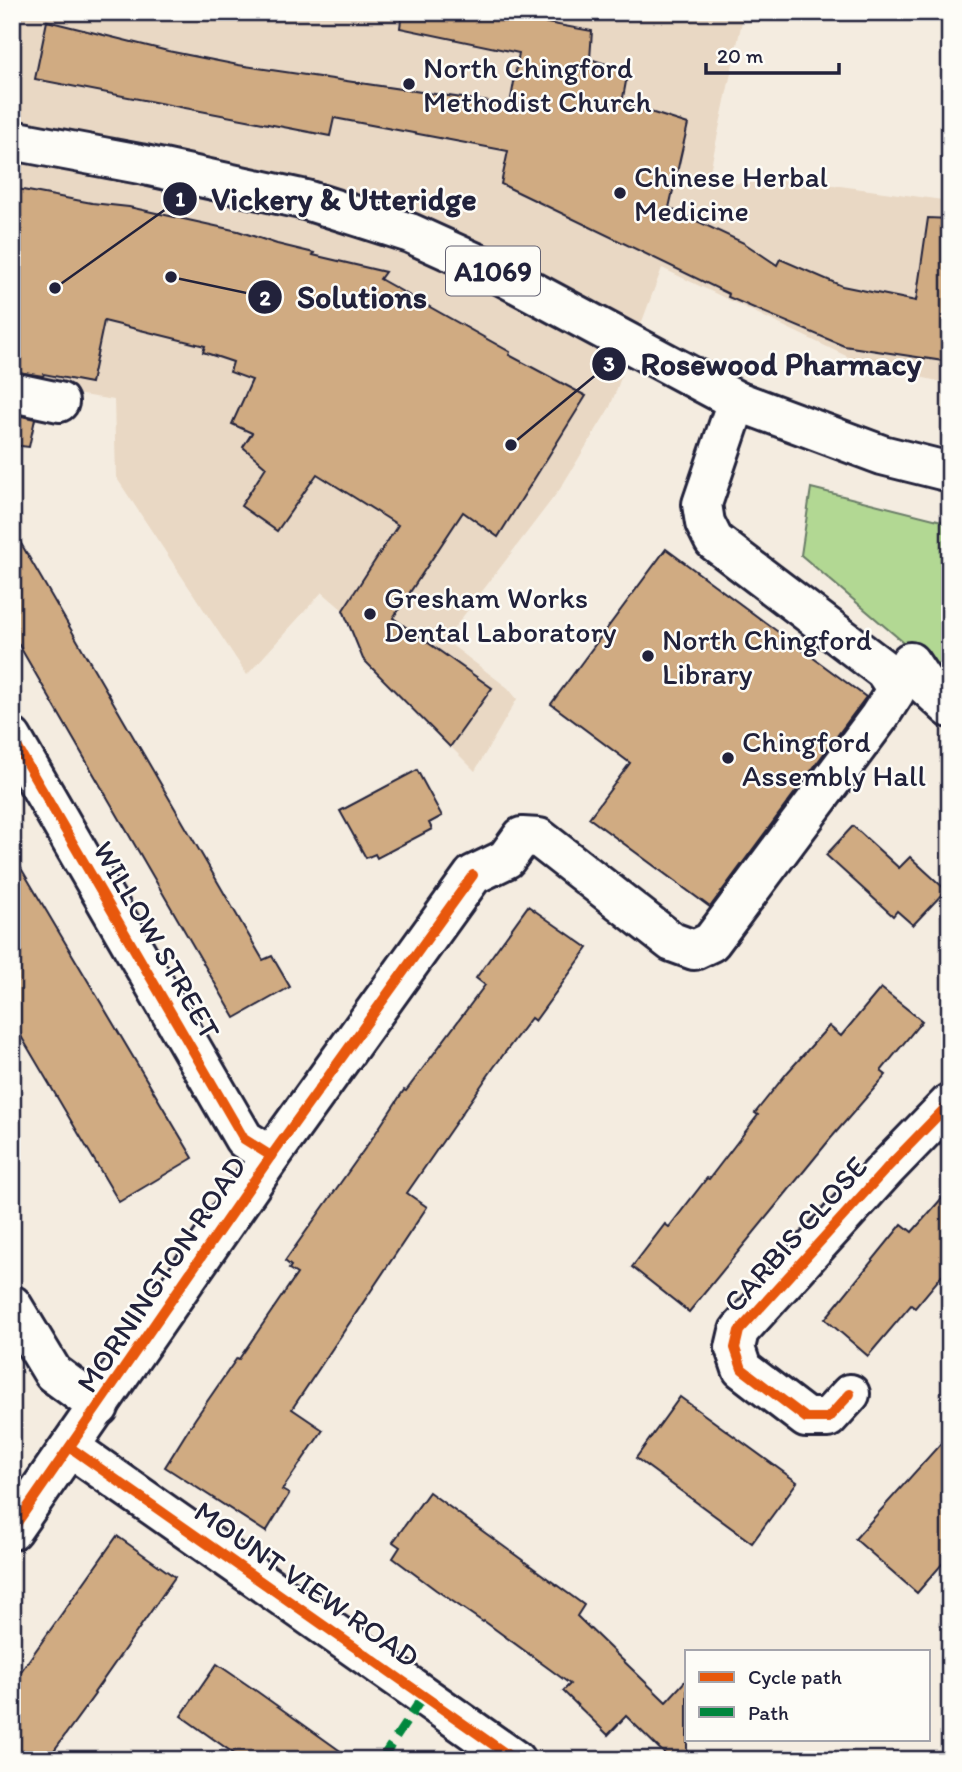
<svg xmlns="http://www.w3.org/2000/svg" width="962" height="1772" font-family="Itim,sans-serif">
<rect width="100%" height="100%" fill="#f4ece0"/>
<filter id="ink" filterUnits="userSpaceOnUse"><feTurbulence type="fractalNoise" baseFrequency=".0143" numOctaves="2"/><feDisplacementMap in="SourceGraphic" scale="14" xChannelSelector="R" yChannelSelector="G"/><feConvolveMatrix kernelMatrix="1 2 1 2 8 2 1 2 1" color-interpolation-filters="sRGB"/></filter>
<g filter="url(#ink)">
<polygon fill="#e9d8c4" points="12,12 744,12 707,185 796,180 950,201 950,384 861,363 662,268 610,407 560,489 445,640 508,688 517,699 475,771 363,659 343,610 322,592 247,675 116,477 114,400 12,384"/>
<polygon fill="#b2d893" stroke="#6a7d67" stroke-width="2" points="811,488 950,523 950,682 801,555"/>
<g fill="#d0ab82" stroke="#22223b" stroke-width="2">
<polygon points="402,12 486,12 592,31 590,59 628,71 622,103 688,124 669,208 744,243 777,265 780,259 842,286 916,301 928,218 950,219 950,362 844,346 728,297 729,294 501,184 508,151 334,118 330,136 35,79 47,21 168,51 238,65 510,105 519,53 400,28"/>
<polygon points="12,188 92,203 129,207 238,231 277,244 314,253 313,255 385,272 380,279 510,352 509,355 586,396 498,537 463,512 393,618 492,688 450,747 363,659 343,610 398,525 317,474 277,531 241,506 266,467 243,447 252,433 232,424 252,380 230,372 233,362 203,352 205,346 104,321 91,383 44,374 43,376 12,371"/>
<polygon points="12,414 35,419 29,447 12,445"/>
<polygon points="12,528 263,960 272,956 290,987 235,1018 12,633"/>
<polygon points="666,549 866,697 710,907 589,818 630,763 551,704"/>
<polygon points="417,770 442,816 429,823 432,829 377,858 375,854 366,858 340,811"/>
<polygon points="853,826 899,868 910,857 946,890 913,925 897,911 893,916 826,855"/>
<polygon points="12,853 193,1158 119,1202 12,1021"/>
<polygon points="528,906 588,948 535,1021 531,1018 494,1067 407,1193 427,1207 292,1409 323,1430 282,1490 289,1494 266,1532 165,1467 195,1419 237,1358 239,1359 297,1274 289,1269 291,1266 285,1261 373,1137 404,1090 406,1091 485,985 476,978"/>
<polygon points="881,988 922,1021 881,1071 886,1075 831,1138 689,1312 632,1267 665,1224 669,1227 707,1178 709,1179 758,1115 755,1113 787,1073 829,1026 841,1036"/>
<polygon points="950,1189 950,1266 915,1308 911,1305 868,1356 825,1319 902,1224 912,1232"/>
<polygon points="680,1397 797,1482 752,1543 636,1458"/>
<polygon points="950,1433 950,1555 917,1593 855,1539"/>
<polygon points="429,1492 584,1605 577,1616 666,1702 687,1679 687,1760 671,1760 626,1716 608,1735 563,1691 570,1684 484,1621 483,1622 436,1590 393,1558 400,1547 393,1542"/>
<polygon points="117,1536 175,1577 94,1693 95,1694 47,1760 12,1760 12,1684"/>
<polygon points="217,1664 255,1690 353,1760 243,1760 181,1716"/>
</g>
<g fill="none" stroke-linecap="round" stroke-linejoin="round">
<g stroke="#22223b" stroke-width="44">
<g id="minor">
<polyline points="12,392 59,402"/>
<polyline points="910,662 926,686 950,708"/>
<polyline points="12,738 244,1139 271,1156"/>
<polyline points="12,1305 53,1373 99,1407"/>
<polyline points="850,1394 828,1418 806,1418 742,1369 735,1348 739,1331 886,1169 950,1103"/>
<polyline points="71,1448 515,1760"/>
<polyline points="12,1530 271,1156 473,875 506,859 522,837 539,838 672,942 694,950 711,942 879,717 895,692 892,682 884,670 714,541 705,523 702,504 737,401"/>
</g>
</g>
<g stroke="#22223b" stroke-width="44">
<polyline id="major" points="12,140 140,164 306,200 410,233 494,271 737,401 882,455 950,472"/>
</g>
<use href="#minor" stroke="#fdfcf7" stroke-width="38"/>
<use href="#major" stroke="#fdfcf7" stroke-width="38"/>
<polyline stroke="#00873e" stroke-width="9" stroke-dasharray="18 9" stroke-linecap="butt" points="381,1760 424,1695"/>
<g stroke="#fdfcf7" stroke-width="15">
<g id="cycleway">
<polyline points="12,738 244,1139 271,1156"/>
<polyline points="850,1394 828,1418 806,1418 742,1369 735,1348 739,1331 886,1169 950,1103"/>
<polyline points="71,1448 515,1760"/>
<polyline points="12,1530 271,1156 473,875"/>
</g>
</g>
<use href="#cycleway" stroke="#e8590c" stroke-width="10"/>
</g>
</g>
<g fill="#22223b" stroke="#fdfcf7" stroke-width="2.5">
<circle cx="409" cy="84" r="7"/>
<circle cx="620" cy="193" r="7"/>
<circle cx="370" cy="614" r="7"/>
<circle cx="648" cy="656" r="7"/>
<circle cx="728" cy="758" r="7"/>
</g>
<g text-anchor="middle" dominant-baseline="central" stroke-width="5" stroke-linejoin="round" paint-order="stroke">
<rect fill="#fdfcf7" stroke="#646373" stroke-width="2" x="446" y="246.5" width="94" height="49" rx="5"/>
<g font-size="28" font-weight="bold" fill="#22223b">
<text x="493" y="271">A1069</text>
</g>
<g font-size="30" fill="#22223b" stroke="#fdfcf7" text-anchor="start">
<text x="423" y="67">North Chingford<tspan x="423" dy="34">Methodist Church</tspan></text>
<text x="634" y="176">Chinese Herbal<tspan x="634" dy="34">Medicine</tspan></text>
<text x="384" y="597">Gresham Works<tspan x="384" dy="34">Dental Laboratory</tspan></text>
<text x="662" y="639">North Chingford<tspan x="662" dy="34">Library</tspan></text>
<text x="742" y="741">Chingford<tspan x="742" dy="34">Assembly Hall</tspan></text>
</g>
<g font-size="30" fill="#22223b" stroke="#fdfcf7">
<text transform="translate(157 940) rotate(60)">WILLOW STREET</text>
<text transform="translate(795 1234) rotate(-48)">CARBIS CLOSE</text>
<text transform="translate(161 1274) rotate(-56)">MORNINGTON ROAD</text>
<text transform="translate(307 1584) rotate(35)">MOUNT VIEW ROAD</text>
</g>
</g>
<path fill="none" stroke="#22223b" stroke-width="2.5" d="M55 288L180 199M171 277L265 297M511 445L609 364"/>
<g fill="#22223b" stroke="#fdfcf7" stroke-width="2.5">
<circle cx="55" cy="288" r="7"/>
<circle cx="171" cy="277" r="7"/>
<circle cx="511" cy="445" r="7"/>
<circle cx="180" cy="199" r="18"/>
<circle cx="265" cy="297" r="18"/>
<circle cx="609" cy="364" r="18"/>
</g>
<g font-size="21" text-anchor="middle" font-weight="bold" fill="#fff">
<text x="180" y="206">1</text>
<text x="265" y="305">2</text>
<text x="609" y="371">3</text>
</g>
<g font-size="32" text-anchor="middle" font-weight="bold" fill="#22223b" stroke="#fdfcf7" stroke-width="5" stroke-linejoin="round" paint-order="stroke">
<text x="344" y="210">Vickery &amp; Utteridge</text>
<text x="362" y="308">Solutions</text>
<text x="781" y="375">Rosewood Pharmacy</text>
</g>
<rect width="962" height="1772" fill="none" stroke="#fdfcf7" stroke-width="42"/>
<rect x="21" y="21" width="920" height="1730" fill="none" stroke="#22223b" stroke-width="2.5" filter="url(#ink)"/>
<rect x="685" y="1650" width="245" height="91" fill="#fdfcf7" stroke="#a5a5ac" stroke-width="2"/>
<rect x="699" y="1672" width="35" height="10" fill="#e8590c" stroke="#a5a5ac" stroke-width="2"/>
<text x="748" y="1684" font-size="21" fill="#22223b">Cycle path</text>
<rect x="699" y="1707" width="35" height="10" fill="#00873e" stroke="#a5a5ac" stroke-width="2"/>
<text x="748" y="1720" font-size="21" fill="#22223b">Path</text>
<path d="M706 63v10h133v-10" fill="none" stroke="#22223b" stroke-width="3.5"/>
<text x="717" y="63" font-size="21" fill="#22223b" stroke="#fdfcf7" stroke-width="5" paint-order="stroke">20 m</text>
</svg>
